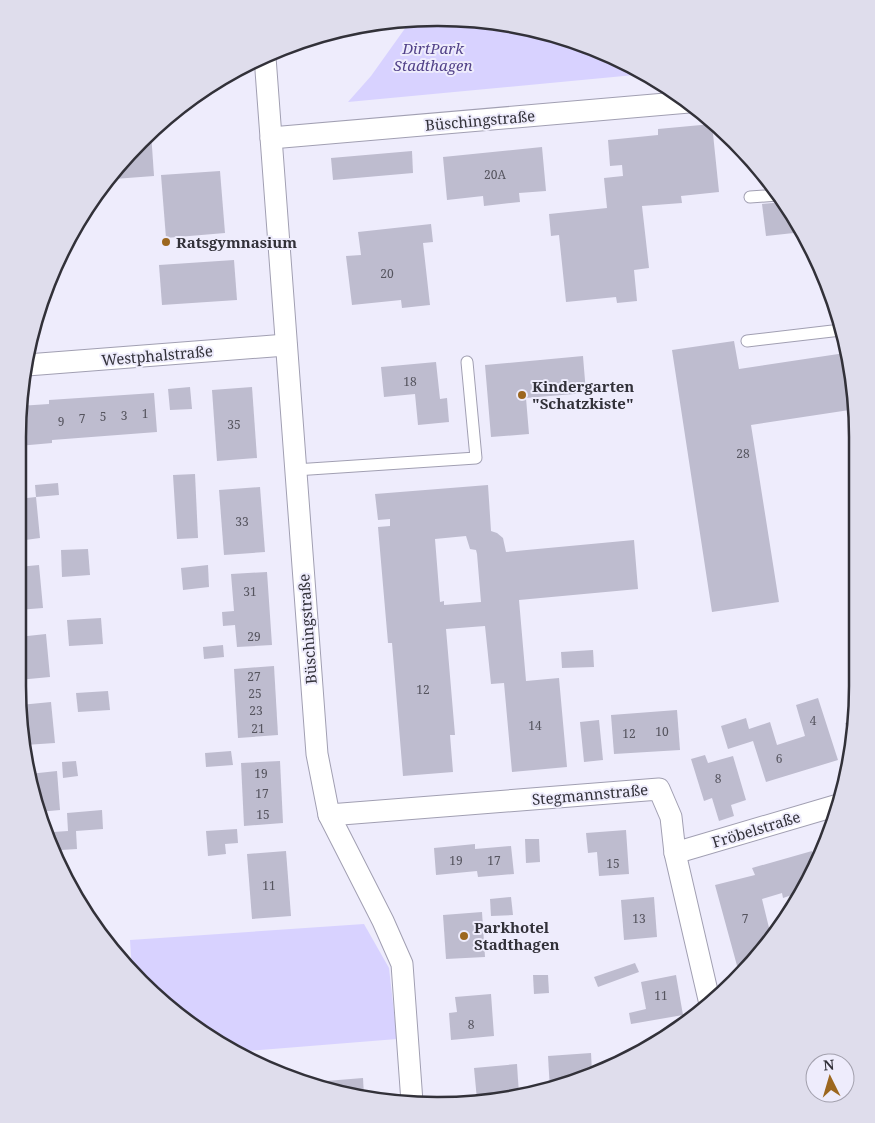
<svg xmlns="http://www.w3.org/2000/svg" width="875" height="1123" font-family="'Noto Serif',serif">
<rect width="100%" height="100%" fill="#eeecfc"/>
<g fill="#d8d2ff">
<polygon points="465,18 546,32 623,61 645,74 348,102 371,76 411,20"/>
<polygon points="364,924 389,968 397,1039 234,1052 228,1049 141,983 132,971 130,940"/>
</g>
<g fill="#bebccf" fill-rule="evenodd">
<polygon points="712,124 719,192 681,196 682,203 642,206 649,268 634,270 637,301 617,303 616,297 566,302 559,235 551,236 549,214 607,208 604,178 623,176 622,165 610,166 608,140 658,135 658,129"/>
<polygon points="151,132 154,176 114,179 113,172"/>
<polygon points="542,147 546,191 519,193 520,202 484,206 483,196 447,200 443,157"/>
<polygon points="412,151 413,173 333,180 331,158"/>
<polygon points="220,171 225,233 166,238 161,175"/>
<polygon points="783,202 803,232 766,236 762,204"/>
<polygon points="431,224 433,242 423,243 430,305 402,308 401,300 352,305 346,256 361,255 358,232"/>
<polygon points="234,260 237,300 162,305 159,265"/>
<polygon points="734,341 739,369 845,353 856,409 751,425 779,602 712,612 672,350"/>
<polygon points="583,356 586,393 526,398 529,434 491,437 485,365"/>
<polygon points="436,362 440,399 447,398 449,422 418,425 415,394 384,397 381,367"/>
<polygon points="190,387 192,409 170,410 168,389"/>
<polygon points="252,387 257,458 217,461 212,390"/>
<polygon points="154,393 157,432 52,440 52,443 18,446 19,406 49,404 49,400"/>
<polygon points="195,474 198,538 177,539 173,475"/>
<polygon points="58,483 59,495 36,497 40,538 18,541 18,499 36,497 35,485"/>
<path d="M488 485 491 531 497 533 503 538 506 552 634 540 638 589 519 600 526 681 559 678 567 767 512 772 504 683 491 684 485 626 446 629 455 735H450L453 772 403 776 392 643H388L378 527 390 526V519L378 520 375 494ZM466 536 470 549 476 550 477 554 481 602 444 605V601L440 602 435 539Z"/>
<polygon points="857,485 857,533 856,533 849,486"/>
<polygon points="260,487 265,552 224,555 219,490"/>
<polygon points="88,549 90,575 62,577 61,550"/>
<polygon points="39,565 43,608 18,610 18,567"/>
<polygon points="208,565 209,587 183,590 181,568"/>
<polygon points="267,572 272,645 237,647 235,625 223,626 222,612 234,611 231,574"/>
<polygon points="101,618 103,644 69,646 67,620"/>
<polygon points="46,634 50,677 18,680 18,637"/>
<polygon points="223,645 224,657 204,659 203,647"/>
<polygon points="593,650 594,667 562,668 561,652"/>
<polygon points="274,666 278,735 238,738 234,669"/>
<polygon points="108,691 110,710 78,712 76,693"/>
<polygon points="818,698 838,760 766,782 753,741 728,749 721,726 746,718 749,729 770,722 777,745 805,736 796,705"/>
<polygon points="51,702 55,743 25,745 20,705"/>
<polygon points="677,710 680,750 614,754 611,715"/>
<polygon points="599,720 603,760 584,762 580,722"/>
<polygon points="854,720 851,747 845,723"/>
<polygon points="231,751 233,765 206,767 205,753"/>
<polygon points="705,755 708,763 733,756 746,800 731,805 734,816 719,821 712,798 704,801 691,759"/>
<polygon points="76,761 78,776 63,778 62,762"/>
<polygon points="280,761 283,823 244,826 241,763"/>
<polygon points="57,771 60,810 39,812 32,794 29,774"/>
<polygon points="102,810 103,829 76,831 77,849 61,850 62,866 53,847 53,832 68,831 67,813"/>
<polygon points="237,829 238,843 225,844 226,854 208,856 206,831"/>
<polygon points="626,830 629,874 599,876 597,852 588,853 586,833"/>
<polygon points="525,839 539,839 540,862 526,863"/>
<polygon points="475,844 475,849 511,846 514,874 478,877 477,871 436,875 434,848"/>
<polygon points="286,851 291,916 252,919 247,854"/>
<polygon points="812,851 816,865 801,892 783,898 782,893 762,899 771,936 739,973 715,885 755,875 752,868"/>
<polygon points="511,897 513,915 491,916 490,899"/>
<polygon points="654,897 657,937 624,940 621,900"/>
<polygon points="482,912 485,957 446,959 443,915"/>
<polygon points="635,963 639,972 598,987 594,977"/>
<polygon points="533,975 548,975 549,993 534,994"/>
<polygon points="676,975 683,1015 631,1024 629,1013 646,1009 641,982"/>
<polygon points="491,994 494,1036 451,1040 449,1013 457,1012 455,997"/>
<polygon points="591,1053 592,1072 550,1090 548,1056"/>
<polygon points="517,1064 519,1095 477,1100 474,1068"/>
<polygon points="363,1078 364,1096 326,1090 326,1081"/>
</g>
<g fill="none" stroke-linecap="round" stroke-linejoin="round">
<g stroke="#a19fb2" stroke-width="13">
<g id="service">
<polyline points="750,197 778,195"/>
<polyline points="747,341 841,330"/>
<polyline points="295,470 476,458 467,362"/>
</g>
</g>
<g stroke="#a19fb2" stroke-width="23">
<g id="minor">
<polyline points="265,57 317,754 329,815 383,921 402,964 412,1102"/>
<polyline points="271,138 689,102"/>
<polyline points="27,365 286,345"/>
<polyline points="329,815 659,789 671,817 675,853 710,1004"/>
<polyline points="675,853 838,805"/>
</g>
</g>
<use href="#service" stroke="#fff" stroke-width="11"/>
<use href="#minor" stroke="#fff" stroke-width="21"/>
</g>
<g fill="#9c671f" stroke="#eeecfc" stroke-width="2">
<circle cx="166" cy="242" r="5"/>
<circle cx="522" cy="395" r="5"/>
<circle cx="464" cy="936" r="5"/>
</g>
<g text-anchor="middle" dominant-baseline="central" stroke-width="4" stroke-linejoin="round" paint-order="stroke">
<g font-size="12" fill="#55545e">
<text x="495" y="174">20A</text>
<text x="387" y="273">20</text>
<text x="410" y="381">18</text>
<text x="145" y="413">1</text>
<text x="124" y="415">3</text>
<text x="103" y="416">5</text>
<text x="82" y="418">7</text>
<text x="61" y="421">9</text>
<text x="234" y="424">35</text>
<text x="743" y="453">28</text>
<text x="242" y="521">33</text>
<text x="250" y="591">31</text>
<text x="254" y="636">29</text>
<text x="254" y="676">27</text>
<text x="423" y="689">12</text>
<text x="255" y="693">25</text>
<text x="256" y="710">23</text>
<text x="813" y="720">4</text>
<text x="535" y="725">14</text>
<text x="258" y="728">21</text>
<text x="662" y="731">10</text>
<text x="629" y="733">12</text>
<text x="779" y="758">6</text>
<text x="261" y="773">19</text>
<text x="718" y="778">8</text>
<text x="262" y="793">17</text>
<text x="263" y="814">15</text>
<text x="456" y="860">19</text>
<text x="494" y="860">17</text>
<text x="613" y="863">15</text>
<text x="269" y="885">11</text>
<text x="639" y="918">13</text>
<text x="745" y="918">7</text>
<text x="661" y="995">11</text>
<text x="471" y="1024">8</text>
</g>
<g font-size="15" font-style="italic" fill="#524289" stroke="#eeecfc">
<text x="433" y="48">DirtPark<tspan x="433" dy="17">Stadthagen</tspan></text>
</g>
<g font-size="15" fill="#323139" stroke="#eeecfc">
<text transform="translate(480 120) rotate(-5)">Büschingstraße</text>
<text transform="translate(157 355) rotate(-5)">Westphalstraße</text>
<text transform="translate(307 629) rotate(-94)">Büschingstraße</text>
<text transform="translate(590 794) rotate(-5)">Stegmannstraße</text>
<text transform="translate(756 829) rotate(-17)">Fröbelstraße</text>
</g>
<g font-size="15" font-weight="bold" fill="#323139" stroke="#eeecfc" text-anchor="start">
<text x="176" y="242">Ratsgymnasium</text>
<text x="532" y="386">Kindergarten<tspan x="532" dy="17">"Schatzkiste"</tspan></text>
<text x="474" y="927">Parkhotel<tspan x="474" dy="17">Stadthagen</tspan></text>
</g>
</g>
<path d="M0 0H875V1123H0ZM437 26H438A411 411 0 0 1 849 437V686A411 411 0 0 1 438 1097H437A411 411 0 0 1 26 686V437A411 411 0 0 1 437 26Z" fill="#dfddec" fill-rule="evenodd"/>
<path fill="none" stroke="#323139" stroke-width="2.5" d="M437 26H438A411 411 0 0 1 849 437V686A411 411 0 0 1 438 1097H437A411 411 0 0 1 26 686V437A411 411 0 0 1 437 26Z"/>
<g transform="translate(830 1078) rotate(355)"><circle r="24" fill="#eeecfc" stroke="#a3a1ae"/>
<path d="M0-4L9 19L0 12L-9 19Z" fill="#9c671f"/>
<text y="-8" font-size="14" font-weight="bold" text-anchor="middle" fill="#323139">N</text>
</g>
</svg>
